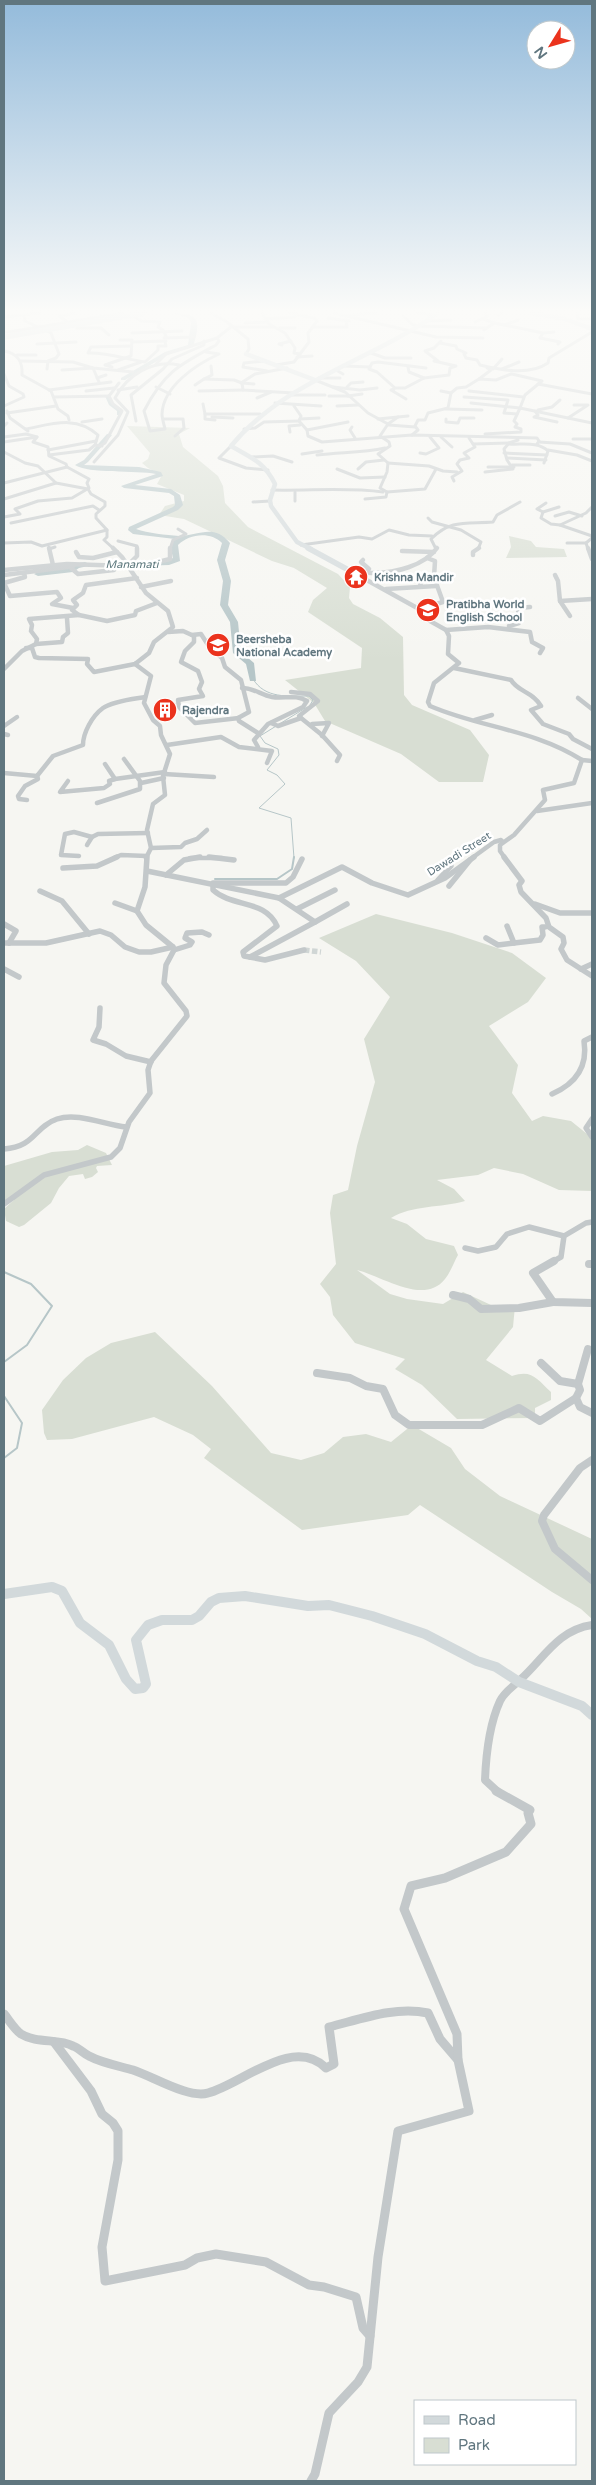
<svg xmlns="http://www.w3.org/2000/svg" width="596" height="2485" font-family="'Varela Round',sans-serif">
<rect width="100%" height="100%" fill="#f6f6f2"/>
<g fill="#d8ded3">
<polygon points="127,426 190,428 179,434 183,447 218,476 223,486 225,503 248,527 338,574 350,587 349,598 353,604 380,618 403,637 404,695 412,705 470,730 489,755 483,782 439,782 401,754 325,721 314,703 285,680 361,668 362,648 308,612 313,600 327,588 294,568 272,561 184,519 159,515 165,506 184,501 184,495 157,484 162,475 148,468 142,463 148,459 150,453"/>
<polygon points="509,536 531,541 536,547 564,549 567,557 506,558 511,547"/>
<path d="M376 914 452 933 512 953 546 978 528 1002 489 1026 518 1065 512 1093 532 1121 543 1116 571 1121 592 1138V1191L559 1190 523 1174 494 1168 478 1175 437 1180 454 1189 465 1201C441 1208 412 1205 391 1218L407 1224 426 1239 454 1246 458 1255C454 1262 450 1273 445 1279 424 1306 382 1276 357 1270L390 1294 407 1299 443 1304 463 1292 491 1305 515 1306 513 1327 486 1360 512 1376C532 1369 537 1379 551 1392V1400L535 1408V1418L457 1419 422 1385 395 1369 405 1359 355 1343 333 1315 330 1297 320 1284 336 1264 330 1213 333 1195 348 1190 357 1146 375 1082 364 1039 390 997 356 961 319 938Z"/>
<polygon points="87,1145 106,1153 112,1165 97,1166 96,1168 98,1172 92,1177 85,1179 83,1174 69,1176 59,1188 51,1203 24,1225 19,1227 6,1221 4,1209 14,1200 4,1202 4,1166 52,1152 78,1150"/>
<polygon points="155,1332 212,1386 271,1453 301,1460 324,1453 343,1437 366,1434 391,1442 412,1425 451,1448 465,1469 500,1496 592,1539 592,1619 581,1609 552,1592 420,1505 408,1515 302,1530 204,1458 211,1449 193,1435 154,1417 72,1439 47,1440 44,1433 42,1410 63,1380 86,1358 111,1343"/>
</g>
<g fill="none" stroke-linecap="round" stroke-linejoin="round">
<g stroke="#b6c6c8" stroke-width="1">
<path d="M253 679C265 699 288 696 309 696L313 700 310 705"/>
<polyline points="294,858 291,818 259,808 285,784 277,775 267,770 279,755 278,749 265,743 260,736 307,707"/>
</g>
<g stroke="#b6c6c8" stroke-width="2">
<polyline points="215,879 277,879 292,869 294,857"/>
<polyline points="4,1272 31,1284 52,1306 27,1345 4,1362"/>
<polyline points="4,1396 22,1423 17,1448 4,1458"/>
</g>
<g fill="#b6c6c8" fill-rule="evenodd">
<path d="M172 313C200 313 201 321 193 347L169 354 125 380H121V378L165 352 188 345 191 323 189 318Z"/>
<polygon points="105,396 109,396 113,403 122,409 121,415 117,415 117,411 109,405"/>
<path d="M107 434 112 435 88 462 84 465 139 467 161 472 163 476 135 485 171 489 180 495 183 505 178 510 136 529C148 533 166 535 179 536 199 536 213 523 230 543L225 560 231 581 228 605 238 622 241 652 254 663 256 681H250L246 664 233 653 230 622 220 605 223 581 217 560 222 543C210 531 189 534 178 545L180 561 169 565 140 566 139 564C149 558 163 563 173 558L170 545 175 539 133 534 128 530 129 527 173 507 175 505 174 496 169 493 124 488 121 486 156 474C136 470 88 474 75 465L84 460Z"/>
<polygon points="85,562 89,564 88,566 79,568 73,572 38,576 34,574 38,572 71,568 73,564"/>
</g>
<polyline stroke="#d0d6d5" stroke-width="5.5" stroke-dasharray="5.5 2.5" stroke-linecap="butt" points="304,950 321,952"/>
<g stroke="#c3c8ca" stroke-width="3">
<polyline points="211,313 227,322 248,339 249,349 246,354"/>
<polyline points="262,313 269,324 285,333 295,348 294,353 300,354"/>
<polyline points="334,313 436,337 483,338"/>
<polyline points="418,313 435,315"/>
<polyline points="577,313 578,319 592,319"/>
<polyline points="24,315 25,321 51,333 59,354 56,358 48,361 47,369"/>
<polyline points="111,315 123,313"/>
<polyline points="132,315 141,321 160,322 158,327 163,330 166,336 164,338 194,337"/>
<polyline points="349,315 376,313"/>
<polyline points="498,315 502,313"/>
<polyline points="403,316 413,325 418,326"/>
<polyline points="4,317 40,313"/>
<polyline points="328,318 349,321"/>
<polyline points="265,319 295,317"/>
<polyline points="483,319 494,323 484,330"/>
<polyline points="428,321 451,320"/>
<polyline points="475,322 488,316 485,313"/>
<polyline points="69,323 59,316 74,313"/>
<polyline points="245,323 268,322"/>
<polyline points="494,323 504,325 518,320"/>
<polyline points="504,325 543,333 540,338 560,342 558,344"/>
<polyline points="419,326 486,328"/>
<polyline points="234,327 273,327"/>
<polyline points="313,327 347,327 346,322"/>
<polyline points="77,328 101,328 109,335"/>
<polyline points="280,328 295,328"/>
<polyline points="4,332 15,331"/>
<polyline points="132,333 182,331"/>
<polyline points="544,333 554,332"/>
<polyline points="22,334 15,331 111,315 116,318"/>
<polyline points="132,342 166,341"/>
<path d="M440 343 456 346 457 349 466 353 464 354 466 358 477 360 480 365C501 370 529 376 548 363L549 358 592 332"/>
<polyline points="37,344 76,342"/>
<polyline points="282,345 279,344 291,341"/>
<path d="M131 346 91 347 88 353C107 352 125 359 145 362L158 350V346H166L165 342"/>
<path d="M4 351C17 353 23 362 22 375L51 391 58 409 68 416 69 420"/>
<path d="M206 352 219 354C197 364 163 386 162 414 162 419 164 424 165 429L150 431 144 411C164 372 179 365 216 345L219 341 217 338"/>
<polyline points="371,353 385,358 411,358"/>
<polyline points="17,355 36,355"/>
<polyline points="297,357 312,356"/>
<polyline points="21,361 73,362 93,368 133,372"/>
<polyline points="265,361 244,363 243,367 267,371"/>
<polyline points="438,361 425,351 434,348 441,341"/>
<polyline points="156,364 166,354 217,338 232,326"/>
<polyline points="276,365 294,362 309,342 308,333 317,321 314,318 290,313"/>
<polyline points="211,366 212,375 204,379 234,380 242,383 243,390 294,393"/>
<polyline points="344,366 370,367"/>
<polyline points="112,367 105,365 131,356 132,340 120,340"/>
<polyline points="408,367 409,372 424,378"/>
<polyline points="426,368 378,362 372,363 369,369 377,372 395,388 405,388 424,378 449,375 450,368 456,366 434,361"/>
<polyline points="493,369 502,359"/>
<polyline points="502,369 519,362"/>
<polyline points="62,370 93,368 99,382"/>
<polyline points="118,370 141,362"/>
<polyline points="336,370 343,374"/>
<polyline points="4,374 9,386 23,394 24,397 4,406"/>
<polyline points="97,378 106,375"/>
<polyline points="319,378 340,378"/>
<polyline points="479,379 491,370 487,368"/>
<polyline points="315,380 345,392 368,413 388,424 380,436 389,442 390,446 378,454 388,463 387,472 380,488 387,492 386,497 365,499"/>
<polyline points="241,383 255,374 287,368"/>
<polyline points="242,383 254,384"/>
<polyline points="538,384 592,394"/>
<polyline points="195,385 204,379"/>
<polyline points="156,387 170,394"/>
<polyline points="333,387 360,390 377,388"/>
<polyline points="347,387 351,383 363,382"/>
<polyline points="394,389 391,390 406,399"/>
<polyline points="49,390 111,382"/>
<polyline points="118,390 137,387"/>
<polyline points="86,391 114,388"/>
<polyline points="199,391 243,390"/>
<polyline points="441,391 451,393"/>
<polyline points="469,391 523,397"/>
<polyline points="290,395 325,395"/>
<polyline points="329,396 348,396"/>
<polyline points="348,396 362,394"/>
<polyline points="54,397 109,396"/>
<polyline points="464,397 508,400 504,413 517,414"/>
<polyline points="257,398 271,392"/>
<polyline points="275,403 321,406"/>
<polyline points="471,403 520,408 525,395 542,381 512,374"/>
<polyline points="203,404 205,414"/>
<polyline points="294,406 301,416 299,421 307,430 308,436 322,442 412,435 537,438 539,441 537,444"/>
<polyline points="337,406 358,405"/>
<polyline points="446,409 482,410"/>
<polyline points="538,410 552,407 560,400"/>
<polyline points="7,411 10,418 28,431"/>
<polyline points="535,411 538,415 534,417 557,422"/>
<polyline points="7,413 56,406"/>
<polyline points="212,417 233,418"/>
<polyline points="568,418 588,405 574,405"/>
<polyline points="164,419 183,419 184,428 175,436"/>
<polyline points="300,419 319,418"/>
<polyline points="378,419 398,417"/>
<polyline points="446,419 446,422 458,423 460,418 474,418"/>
<polyline points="215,420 205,419 205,414 260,414"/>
<polyline points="136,421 131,395 163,369 172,359 204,345 204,341"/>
<polyline points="82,422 102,419"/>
<polyline points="388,424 398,417 408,416"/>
<polyline points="389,425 415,427"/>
<polyline points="4,426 7,423"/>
<polyline points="352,427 350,430 355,438"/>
<path d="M26 429C52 424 76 415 98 435L95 445 102 446"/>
<polyline points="244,429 255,428 264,422 299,421"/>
<polyline points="307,430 348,422"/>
<polyline points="290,432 289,426 300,425"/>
<polyline points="485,434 521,432 521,429 515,427 517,424 514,421 520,408 592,423"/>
<polyline points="412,435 418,430 415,426 418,420 425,420 428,413 448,408 451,393 457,388 466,387 479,379 496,380 511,374"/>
<polyline points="4,437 26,434 37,437 4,442"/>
<polyline points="441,437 452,447"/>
<polyline points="573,439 592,439"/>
<polyline points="539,442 570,444 592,453"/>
<polyline points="473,444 509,443"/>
<path d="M509 444C522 445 538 441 548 451L544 463"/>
<polyline points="100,446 105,443 122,411 113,404 109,396 119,383"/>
<polyline points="231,446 219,458 246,468 268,470"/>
<polyline points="48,450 96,441"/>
<polyline points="548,450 577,455 592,461"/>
<polyline points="4,452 25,463 38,466 56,483 88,489 91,494 105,502 105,506 96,514 96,518 107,530 107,537 104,540 114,549"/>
<polyline points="420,453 426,454 439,448 430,437"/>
<polyline points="504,453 547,455"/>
<polyline points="302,454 322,451"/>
<polyline points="49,455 89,450 95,445"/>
<path d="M317 455C340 452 362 453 385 448"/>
<polyline points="252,457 273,456 292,462"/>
<polyline points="507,458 546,460"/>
<path d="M94 462 118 435 128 412 115 398C127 375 153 359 179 365"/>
<polyline points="388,463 429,466 443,471 457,472"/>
<polyline points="512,465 530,465"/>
<polyline points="488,467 514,467"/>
<polyline points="337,469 360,478 385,477"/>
<polyline points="358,469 366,462 384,460"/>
<polyline points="485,472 513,469 507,460 504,449 509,443 518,440"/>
<polyline points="454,481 452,477 462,471 457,464 460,460 469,458 464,453 475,447 469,438"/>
<polyline points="4,483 67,467 66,464 49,456 48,447 33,442 37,437"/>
<path d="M272 490C309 491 346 487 383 492"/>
<polyline points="295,492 295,501"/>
<polyline points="387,492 425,489 436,469"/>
<polyline points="4,499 56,483"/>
<polyline points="253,502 270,501"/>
<polyline points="546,503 537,509 543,512 541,518 551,524 560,525"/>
<polyline points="592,507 586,513 560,525 592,536"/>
<polyline points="543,512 559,507"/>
<polyline points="555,516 569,512 582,516"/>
<polyline points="4,517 20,514 15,509 38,501 72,498 89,488 87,483 89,479 67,467"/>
<polyline points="428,518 432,522 461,530 481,542 478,549"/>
<polyline points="11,523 93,506 99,510"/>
<polyline points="118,541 137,546 137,549"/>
<polyline points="4,543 31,542 42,546 107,530"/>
<polyline points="567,543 586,543"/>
<polyline points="301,545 359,537 372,539 389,530 409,535 432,536"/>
<polyline points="49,549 55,547"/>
<polyline points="170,549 173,540 186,534 178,529"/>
<path d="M436 549 431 539C451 519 466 524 493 522L497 515 520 502"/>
<polyline points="588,549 586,543 592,538"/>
</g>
<g stroke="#c3c8ca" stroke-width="4.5">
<polyline points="49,548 53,565"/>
<polyline points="588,548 592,559"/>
<polyline points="402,551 434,552"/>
<polyline points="76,552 79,557 93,558 117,552"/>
<polyline points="473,555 473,552 479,548"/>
<polyline points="363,560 361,562 369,569 367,570"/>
<polyline points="125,563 154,563 170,559 170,548"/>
<polyline points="130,563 137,556 137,548"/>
<polyline points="74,565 71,568 78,574 114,570 114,566"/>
<polyline points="4,570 67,564 127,566"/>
<polyline points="24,573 25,577 4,583 10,596 57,592 61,598 52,604 73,608"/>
<path d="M354 573 419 609 430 621 446 630 449 636 448 654 459 663 434 683 428 702 430 706C481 728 533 729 582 760L574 783 543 790 545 800 514 835 500 845V851L505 858"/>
<path d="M354 573C361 572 367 573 374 573 395 573 424 566 437 548"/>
<polyline points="4,575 68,567"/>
<polyline points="555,575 558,581 560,601 592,599"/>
<polyline points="418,578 421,586"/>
<polyline points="141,587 171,581"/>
<polyline points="386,589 436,586"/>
<polyline points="560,601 570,616"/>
<polyline points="419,609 443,602 434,577 435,561 427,558"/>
<polyline points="79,615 107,621 135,615 136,611 157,603"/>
<polyline points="509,626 519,623 518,608 530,607"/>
<polyline points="446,630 488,627 530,632 532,642 543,648 540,653"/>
<polyline points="168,632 183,631 194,636 194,642 185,651 181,662 198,671 202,682 199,689 203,696 178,700 179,707 195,723 239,718"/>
<polyline points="192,635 201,634 210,648 222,658 225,667 241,680 249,712 238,718 239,721 258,733"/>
<polyline points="36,644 62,642 63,637 68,633 67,618"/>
<polyline points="26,648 32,648 35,657 39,658 88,659 87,664 94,672 135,664 149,653 154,642 173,627 168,611 146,593 122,557 113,548"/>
<polyline points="135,664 151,676 144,703 153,720 160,726 161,735 170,754 163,776 165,795 153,804 147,830 151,848 146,858"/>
<path d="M454 668 511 680C518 692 532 691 541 706L531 710 543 724 569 734 573 739 592 749"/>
<polyline points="4,669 22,651 36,644 37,639 31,631 32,625 29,619 79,615 72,610 77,605 73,600 83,593 86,585 137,578"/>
<path d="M242 688C254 688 261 695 272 697 284 699 296 694 307 701L303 707 268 724 254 740 258 747"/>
<polyline points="291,692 310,694 318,701 299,716 301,718"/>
<polyline points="578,698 592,709"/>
<polyline points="475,720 492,715"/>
<polyline points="271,723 278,726 301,718 322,735 340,755 337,761"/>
<polyline points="312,724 329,723 322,736"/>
<polyline points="4,726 17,717"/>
<polyline points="4,734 8,735"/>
<polyline points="167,745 221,737 239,747 272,751 267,763"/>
<polyline points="582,760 592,761"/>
<polyline points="105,764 115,779"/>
<path d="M4 773 37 776 53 756 83 745C83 733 92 716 103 708 113 701 133 699 145 697"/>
<polyline points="164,774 214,777"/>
<polyline points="68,781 60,792 104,788 110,784 109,781 115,779 165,772"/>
<polyline points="141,783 164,778"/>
<polyline points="27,800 19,799 18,796 25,786 38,779 37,776"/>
<polyline points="97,803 140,789 140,781 124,759"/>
<polyline points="537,811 592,803"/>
<polyline points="87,845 92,837 98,834 148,833"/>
<polyline points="151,848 181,847 185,843 197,839 207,830"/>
<polyline points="79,856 61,855 65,834 74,832 92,837"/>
<polyline points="114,858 121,855 147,856"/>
<polyline points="190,858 222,858"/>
<polyline points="472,858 494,842 501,840 503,842"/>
</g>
<g stroke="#c3c8ca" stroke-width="5.5">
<polyline points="209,857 234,860"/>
<polyline points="504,857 522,881 519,885 521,892 546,918 549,927 563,937 564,943 561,949 567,960 592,976"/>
<path d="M302 859 293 877 286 883H213V890C233 908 265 899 277 926L243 952 244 956 265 960 304 950"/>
<polyline points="63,868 97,866 117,857"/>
<polyline points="147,871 279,898 342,867 372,883 408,895 445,878 474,857"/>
<polyline points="166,875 184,860 200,857"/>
<polyline points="438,880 451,866 450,861"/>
<polyline points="449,886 470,860"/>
<polyline points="40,891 62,901 89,934"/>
<polyline points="115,903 137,911"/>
<polyline points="535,904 560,913 592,913"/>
<polyline points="297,909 335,890"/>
<polyline points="315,922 347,904"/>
<polyline points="4,924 16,931 9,943"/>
<polyline points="507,926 514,943 540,940 543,935 542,927 545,927"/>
<polyline points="486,938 498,945 514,943"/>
<polyline points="4,943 46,943 100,931 111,935 125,947 139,952 151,952 173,947"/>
<polyline points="174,950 190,945 192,942 185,938 187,933 202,932 209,935"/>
<polyline points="250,957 315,922 279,898"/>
<polyline points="4,969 19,977"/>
<polyline points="581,969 592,964"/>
<polyline points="100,1008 99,1027 93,1040 106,1044 126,1056 151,1062"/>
<path d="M552 1094C575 1084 588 1067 584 1041L592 1037"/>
<polyline points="592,1119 586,1128 592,1137"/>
<path d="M4 1149C35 1147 34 1127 57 1119 78 1112 105 1125 126 1127"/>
<polyline points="4,1204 44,1175 111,1157 120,1148 129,1122 150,1093 148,1070 151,1061 187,1016 186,1011 164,983 166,965 174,950 173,947 146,925 137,911 145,887 147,857"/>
<polyline points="465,1248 478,1251 496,1247 507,1234 529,1227 564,1236"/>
<polyline points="552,1262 561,1257 564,1236 586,1223 592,1222"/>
</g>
<g stroke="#c3c8ca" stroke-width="8">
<polyline points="554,1261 533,1273 553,1302 592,1303"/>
<polyline points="589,1264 592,1264"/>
<polyline points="453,1295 469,1299 481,1309 519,1308 553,1302"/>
<polyline points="588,1349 578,1384 580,1390 576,1398 580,1407 592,1413"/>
<polyline points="541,1363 560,1381 578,1384"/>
<polyline points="317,1373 350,1378 366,1386 383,1389 395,1415 409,1425 482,1425 519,1408 540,1421 576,1398"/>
<polyline points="592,1460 580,1468 544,1515 542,1521 555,1549 592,1580"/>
<path d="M498 1792 485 1780C486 1754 489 1725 500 1701 505 1691 513 1687 521 1679 544 1658 558 1630 592 1625"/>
</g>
<g stroke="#c3c8ca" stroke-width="9">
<path d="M4 2014C9 2020 15 2030 21 2034 37 2044 58 2038 73 2046 79 2048 83 2053 89 2056 102 2063 119 2066 133 2070 152 2076 189 2099 208 2093 242 2084 293 2035 326 2068L334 2064 329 2027C361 2019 395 2006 428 2013L440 2039 458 2060"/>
<polyline points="54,2042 91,2091 102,2114 113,2123 118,2131 118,2160 102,2247 105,2281 185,2265 197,2258 216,2254 266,2262 309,2285 324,2287 356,2297 363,2328 370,2336"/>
<polyline points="311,2481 315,2474 329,2413 358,2382 367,2367 378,2257 398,2131 469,2111 458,2060 457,2034 404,1909 411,1886 445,1878 506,1852 531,1824 528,1813 530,1810 496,1791"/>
</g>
<g stroke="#d2d9db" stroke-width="4.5">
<polyline points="532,313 565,319 592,329"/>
<polyline points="246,354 315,380"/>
<path d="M311 549 297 542 271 506 270 500 275 484C264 462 252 458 231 446 287 379 369 362 438 313"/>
</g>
<polyline stroke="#d2d9db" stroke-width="5.5" points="308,548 354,573"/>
<polyline stroke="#d2d9db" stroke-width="10" points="4,1594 52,1587 62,1591 80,1623 109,1645 126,1679 135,1689 143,1688 146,1684 136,1640 148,1625 162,1620 192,1620 199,1616 211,1602 219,1598 245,1596 308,1606 329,1605 372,1616 425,1634 477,1661 496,1667 519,1682 582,1706 592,1715"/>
<polyline stroke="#d2d9db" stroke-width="5.5" points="4,337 144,313"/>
</g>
<linearGradient id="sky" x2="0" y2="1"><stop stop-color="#94bbdb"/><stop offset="0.47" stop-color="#fbfbf9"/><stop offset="1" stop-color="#fbfbf9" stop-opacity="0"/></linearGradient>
<rect width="596" height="661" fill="url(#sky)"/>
<defs>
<g id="temple-disc" transform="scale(1.25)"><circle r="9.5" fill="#eb331d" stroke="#fff"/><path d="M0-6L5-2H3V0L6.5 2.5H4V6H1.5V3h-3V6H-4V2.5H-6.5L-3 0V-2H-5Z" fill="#fff"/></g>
<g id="school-disc" transform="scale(1.25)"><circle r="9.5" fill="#eb331d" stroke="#fff"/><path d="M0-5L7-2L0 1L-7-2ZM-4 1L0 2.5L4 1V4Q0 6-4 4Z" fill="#fff"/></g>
<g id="building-disc" transform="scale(1.25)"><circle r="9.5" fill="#eb331d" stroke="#fff"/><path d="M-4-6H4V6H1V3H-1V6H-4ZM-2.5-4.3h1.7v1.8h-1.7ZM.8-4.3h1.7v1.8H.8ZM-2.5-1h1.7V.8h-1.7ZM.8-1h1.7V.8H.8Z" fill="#fff"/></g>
</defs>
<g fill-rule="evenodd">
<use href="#temple-disc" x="356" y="577"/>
<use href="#school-disc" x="428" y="610"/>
<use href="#school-disc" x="218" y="645"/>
<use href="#building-disc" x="165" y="710"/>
</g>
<g text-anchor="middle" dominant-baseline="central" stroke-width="5" stroke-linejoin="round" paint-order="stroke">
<g font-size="11" font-style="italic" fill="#5a767b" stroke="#fff">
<text x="132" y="564">Manamati</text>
</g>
<g font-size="11" font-weight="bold" fill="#60767f" stroke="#fff" text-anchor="start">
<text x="374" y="577">Krishna Mandir</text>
<text x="446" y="604">Pratibha World<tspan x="446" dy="13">English School</tspan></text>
<text x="236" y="639">Beersheba<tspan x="236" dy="13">National Academy</tspan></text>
<text x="182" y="710">Rajendra</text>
</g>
<g font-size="11" fill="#60767f" stroke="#fff">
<text transform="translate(459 854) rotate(-32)">Dawadi Street</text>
</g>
</g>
<rect width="596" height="2485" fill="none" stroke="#60767f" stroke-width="10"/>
<rect x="414" y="2400" width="162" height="65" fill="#ffffff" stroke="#bfc8cc"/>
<rect x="424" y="2416" width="25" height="8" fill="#d2d9db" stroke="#bfc8cc"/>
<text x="458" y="2425" font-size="15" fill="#60767f">Road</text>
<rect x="424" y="2438" width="25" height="15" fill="#d8ded3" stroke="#bfc8cc"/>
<text x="458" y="2450" font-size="15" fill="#60767f">Park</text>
<g transform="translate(551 45) rotate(233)"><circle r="24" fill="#ffffff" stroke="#bfc8cc"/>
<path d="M0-4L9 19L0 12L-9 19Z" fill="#eb331d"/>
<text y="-8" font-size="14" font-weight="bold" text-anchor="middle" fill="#60767f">N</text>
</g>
</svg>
